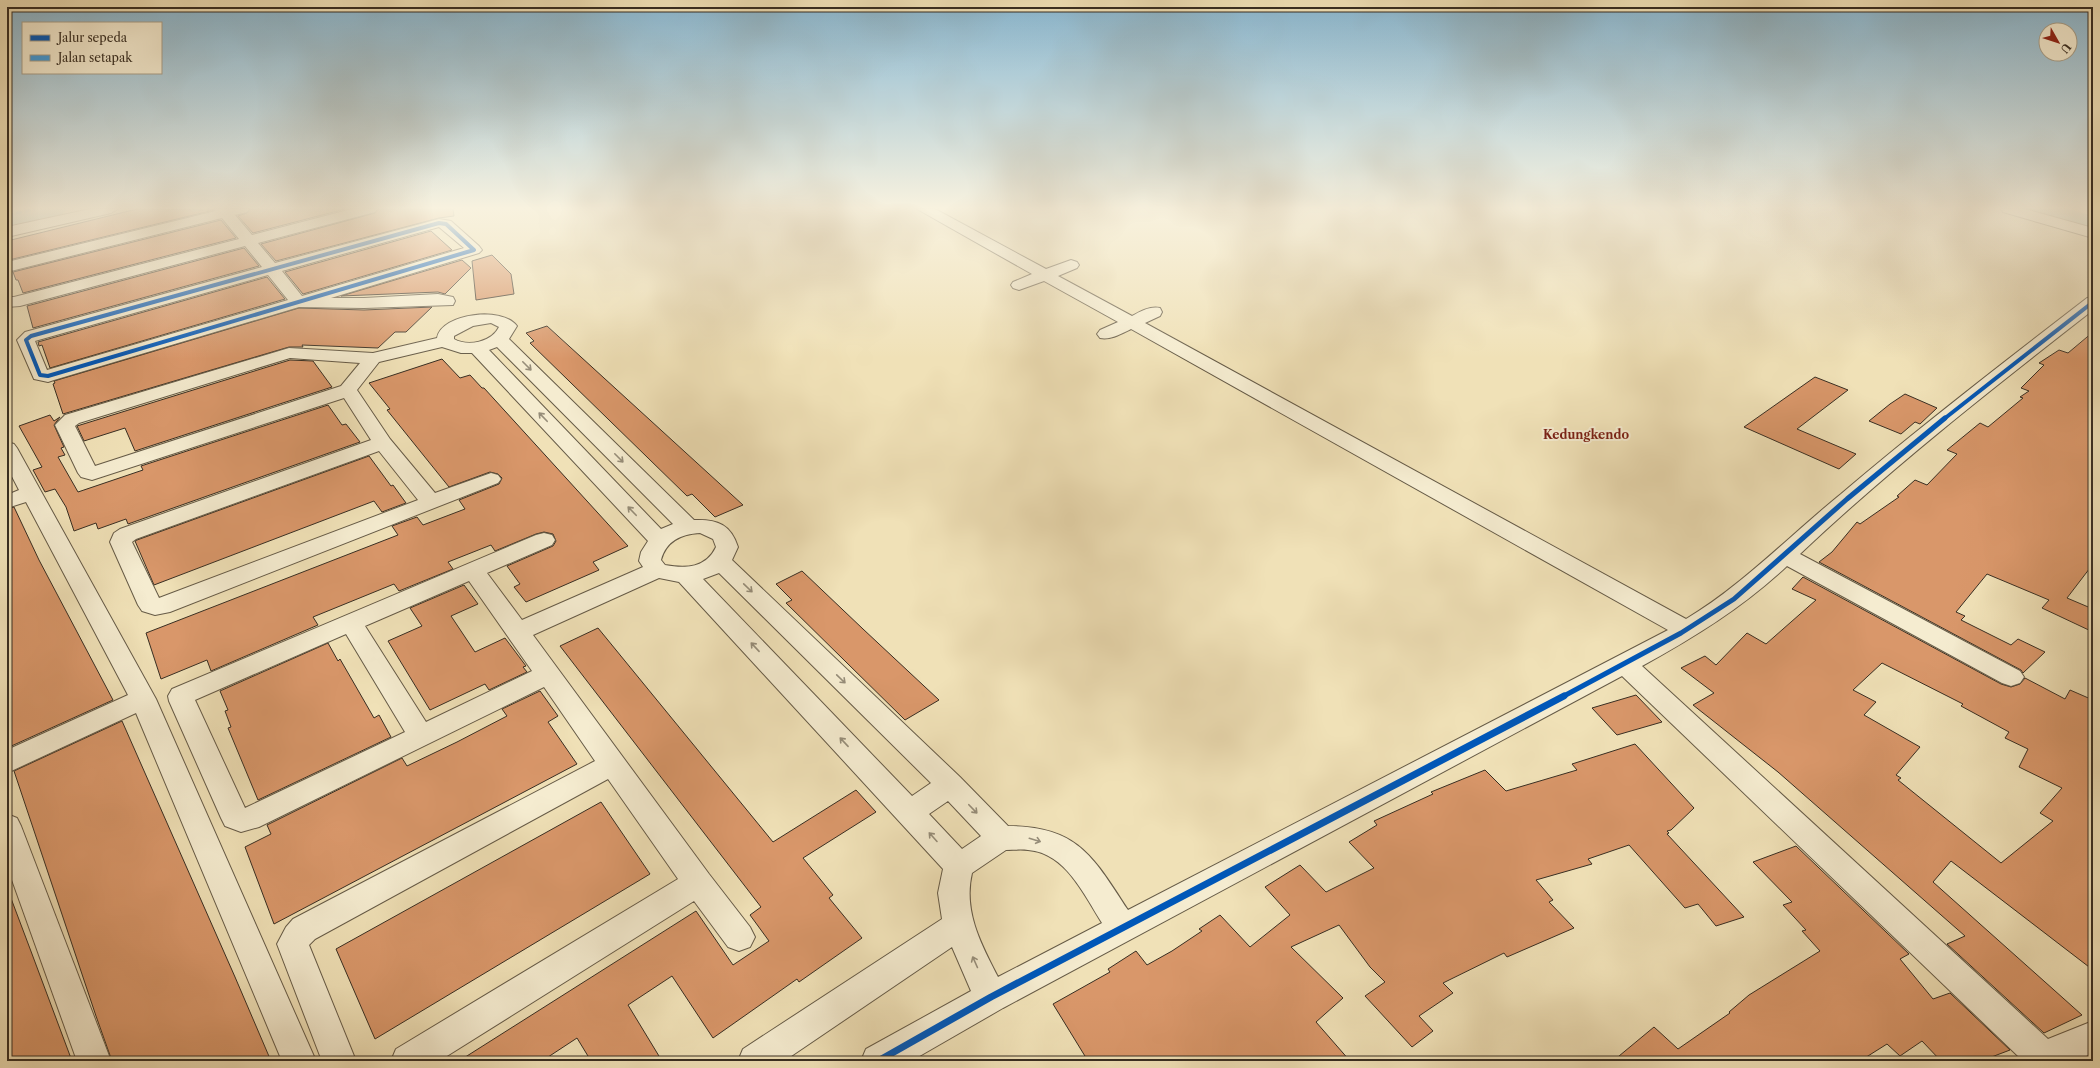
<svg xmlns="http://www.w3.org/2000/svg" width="2100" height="1068" font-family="'Libre Caslon Text',serif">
<rect width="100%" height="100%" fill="#f0e1b7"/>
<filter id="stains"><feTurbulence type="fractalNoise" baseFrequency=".005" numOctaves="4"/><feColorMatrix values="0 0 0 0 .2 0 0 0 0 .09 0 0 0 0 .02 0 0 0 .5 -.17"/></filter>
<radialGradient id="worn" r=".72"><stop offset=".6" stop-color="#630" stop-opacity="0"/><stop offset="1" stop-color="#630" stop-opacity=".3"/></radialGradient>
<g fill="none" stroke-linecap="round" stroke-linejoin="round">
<g fill="#9abdb0" fill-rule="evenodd">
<polygon points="67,209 62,215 7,228 7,210"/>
<polygon points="2019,209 2069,209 2093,216 2093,234 2024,215"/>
</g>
</g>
<g fill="#d9976a" stroke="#382e22" fill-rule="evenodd">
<polygon points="137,209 214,210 9,260 7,241"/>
<polygon points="250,209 345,209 253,233 238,216 247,213"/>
<polygon points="378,209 453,209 454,216 439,218 276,261 261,244 375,213"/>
<polygon points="221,220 236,238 23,293 18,280 16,280 13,272"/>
<polygon points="431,231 452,250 303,294 285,272"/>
<polygon points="244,248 259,266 33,328 27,306"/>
<polygon points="492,255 511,274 514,294 476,300 472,261"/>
<polygon points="462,260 471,268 445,294 438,292 341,296"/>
<polygon points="267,277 285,299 50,368 42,345 39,346 38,342"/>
<polygon points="432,307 406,332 395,332 378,348 302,345 303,347 289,347 63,414 53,384 55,383 54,381 299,308 364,310"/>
<polygon points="547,326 581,357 743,505 715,517 692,494 687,496 530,343 534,341 526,333"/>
<polygon points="2093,332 2093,564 2067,598 2093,609 2093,632 2042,608 2049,600 1987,574 1956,612 1965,616 1961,620 2011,645 2018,639 2045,652 2023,673 2021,670 1819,562 1832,552 1857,522 1860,524 1899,497 1897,496 1915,480 1927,485 1957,454 1947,450 1980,423 1988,427 2023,398 2020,397 2029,391 2021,388 2044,365 2039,363 2059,350 2068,353"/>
<polygon points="442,359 460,378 470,375 482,388 484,388 628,546 593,562 599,570 526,602 514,587 520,584 507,566 553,546 556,541 553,534 544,532 536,534 495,551 491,545 448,562 453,569 399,591 394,584 313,617 318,625 211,671 207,660 161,679 146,633 398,535 392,526 417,517 423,525 465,509 459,500 499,484 502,478 498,474 490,472 449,487 387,410 390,409 369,383"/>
<polygon points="290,360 313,361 332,387 135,451 125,428 84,441 77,426"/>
<polygon points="1815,377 1848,390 1797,429 1856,454 1839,469 1744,427"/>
<polygon points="1905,394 1937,408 1920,424 1915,422 1901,434 1869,421 1890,404"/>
<polygon points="328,405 342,425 346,424 360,442 128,524 126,519 98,529 96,523 74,531 66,507 55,489 45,492 33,470 42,467 19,426 50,415 54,421 60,417 54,425 64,447 61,448 65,455 58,457 78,492 143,470 141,466"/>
<polygon points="369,456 391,486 393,485 406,503 382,512 374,501 154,585 135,541 137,540"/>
<polygon points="14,507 39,560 113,700 7,748 7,509"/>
<polygon points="802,571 863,629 939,700 905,720 786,603 792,600 776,584"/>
<path d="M1803 577 2001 684 2011 687 2020 684 2025 678 2065 699 2070 690 2093 700V970L1951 861 1933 882 2082 1015 2044 1033 1947 944 1965 936 1778 772 1693 705 1714 693 1681 668 1705 656 1716 665 1747 633 1766 644 1816 600 1792 589ZM1882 663 1963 704 1961 706 2009 732 2005 738 2028 749 2019 767 2062 788 2040 813 2053 821 2001 863 1898 780 1901 778 1896 775 1920 747 1864 715 1876 702 1853 690Z"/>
<polygon points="464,585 478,604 451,616 475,652 505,638 526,666 523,667 527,672 489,690 485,684 430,710 388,641 422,626 410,608"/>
<polygon points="598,628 773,842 856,790 876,812 803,858 833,895 829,898 862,938 799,982 797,979 713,1038 672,976 628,1005 662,1061 591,1061 577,1038 542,1061 459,1061 696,911 733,965 769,941 750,915 761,907 560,646"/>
<polygon points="328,643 338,661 340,659 374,718 379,715 391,737 258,800 228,728 231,727 225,711 228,710 220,691"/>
<polygon points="540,691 558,716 548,722 577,764 274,924 245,847 271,834 267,825 402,758 407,766 457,742 507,716 502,709"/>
<polygon points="1636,695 1662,722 1617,735 1592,708"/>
<polygon points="122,721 235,977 271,1061 112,1061 96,1016 14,771"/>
<polygon points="1635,744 1694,808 1671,830 1667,831 1669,833 1667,834 1744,917 1716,926 1698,904 1685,908 1629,845 1588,859 1592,864 1536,880 1553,900 1549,902 1574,928 1507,957 1504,953 1443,983 1453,993 1419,1016 1433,1031 1412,1047 1365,996 1385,982 1370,967 1339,925 1291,947 1343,998 1316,1022 1350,1061 1088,1061 1053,1004 1110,972 1108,969 1136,951 1147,965 1172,951 1202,931 1199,929 1220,915 1250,947 1290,915 1265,887 1300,865 1326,892 1374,868 1349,842 1377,825 1374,821 1433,794 1431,792 1485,770 1506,791 1577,770 1572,764"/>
<polygon points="601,802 650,874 375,1039 336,949"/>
<polygon points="1796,846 1909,954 1900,959 1933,999 1950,993 2010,1050 1981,1061 1941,1061 1922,1041 1900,1056 1887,1044 1860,1061 1613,1061 1654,1027 1678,1049 1730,1013 1729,1012 1749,995 1820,951 1802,931 1806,930 1783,905 1792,902 1753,862"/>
<polygon points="7,893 9,893 32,954 72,1061 7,1061"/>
</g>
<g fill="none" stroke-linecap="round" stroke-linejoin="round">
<g stroke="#665b47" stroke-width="2">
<g id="minor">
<polygon points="90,209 118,209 111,213 7,237 7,227"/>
<path d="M215 209H249L247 212 235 215 252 235 352 209H377L375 212 258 243 275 263 439 219 451 221 479 246 482 250 479 253 331 298H364L438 294 453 297 455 301 453 305 364 308 299 307 54 380 48 382 34 379 17 340 25 332 262 267 245 246 20 306 7 307V297H14L239 239 222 218 7 272V262L216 211ZM439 227 464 248 302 296 282 271ZM268 275 288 300 47 370 35 341Z"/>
<path d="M917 209H935L1046 269 1071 260 1077 262 1079 265 1077 268 1058 276 1132 316C1141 311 1150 306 1160 308L1162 312 1160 316 1145 323 1686 619C1744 584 1789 536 1841 494 1921 426 2004 362 2087 298L2093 297V310C1993 388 1892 467 1800 554L2020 671 2024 677 2020 683 2011 686 2002 683 1787 566C1743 607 1695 637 1642 666L2048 1039 2093 1021V1053L2075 1061H2017L2019 1057 1622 676 1003 1008 911 1061H861L866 1049 971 991 952 947 784 1061H738L743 1049 942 919 938 893 943 869 679 582 659 578 533 635 709 874 750 927 755 937 750 947 739 951 728 947 694 901 439 1061H391L396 1049 678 879 608 779 315 939 309 945 356 1061H322L277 944 286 927 293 919 595 761 544 687 259 827 241 832 225 826 221 818 169 701 168 696 172 689 536 535 544 533 552 535 555 540 552 545 487 573 522 620 643 567 639 561 641 552 648 541 472 353H461L442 347 379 362 357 390 390 439 435 493 491 473 498 475 501 479 498 483 170 612 155 615 142 611 138 605 110 542 114 533 120 529 371 440 344 398 92 480 81 477 78 473 55 425 65 415 289 348 373 353 437 338C441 313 503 306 517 326L509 339 694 520C718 519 731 525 738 547L732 560 960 777 1008 826C1078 826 1093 857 1128 910L1668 630 1131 329C1121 334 1111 340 1100 338L1097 334 1100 330 1118 322 1044 281 1019 290 1013 288 1011 285 1013 282 1032 274ZM491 323 499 327C492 342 468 347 454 339V336L473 326ZM497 347 673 524 661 529 489 350ZM290 358 360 363 341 386 95 466 75 426 79 423ZM379 451 418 500 159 598 132 542 136 539ZM700 533 713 539 716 547C706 568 686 569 665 565L661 560C666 541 681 534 700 533ZM719 573 931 783 912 796 703 579ZM469 581 532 671 426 722 365 626ZM346 634 405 732 245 808 195 700ZM948 801 981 836 962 849 929 814ZM1006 850C1013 850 1021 849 1028 850 1066 853 1084 895 1102 923L998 977C981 944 963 911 972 873Z"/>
<polygon points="2001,209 2025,209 2093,228 2093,238 2003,212"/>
<polygon points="7,442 14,444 17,448 156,699 316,1061 282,1061 136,713 7,773 7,750 128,695 26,502 7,508 7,495 19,490 7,467"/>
<polygon points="7,814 17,818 21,826 111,1061 77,1061 7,866"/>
</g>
</g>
<use href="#minor" fill="#f5ecd0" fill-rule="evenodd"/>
<polyline stroke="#3e9de0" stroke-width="3" stroke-dasharray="6 3" stroke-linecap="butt" points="7,215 35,209"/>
<g stroke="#f5ecd0" stroke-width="6">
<g id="cycleway-far2">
<polygon points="439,223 446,224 474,250 48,376 40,375 26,340 31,336"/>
<polyline points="1944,419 2093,302"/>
</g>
</g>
<g stroke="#f5ecd0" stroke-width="8">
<polyline id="cycleway-far1" points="1562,697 1681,633 1734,599 1847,499 1945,418"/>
</g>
<g stroke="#f5ecd0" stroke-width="10">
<polyline id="cycleway" points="878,1061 991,997 1564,696"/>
</g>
<use href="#cycleway-far2" stroke="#0057b8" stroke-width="4"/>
<use href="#cycleway-far1" stroke="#0057b8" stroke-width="5"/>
<use href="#cycleway" stroke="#0057b8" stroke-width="7"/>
</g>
<defs><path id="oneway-shaft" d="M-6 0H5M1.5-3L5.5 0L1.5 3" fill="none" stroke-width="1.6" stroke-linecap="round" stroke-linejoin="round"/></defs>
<g stroke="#968d79">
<use href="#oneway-shaft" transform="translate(527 366) rotate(45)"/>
<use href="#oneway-shaft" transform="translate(543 417) rotate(-134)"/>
<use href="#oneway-shaft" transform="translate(619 458) rotate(45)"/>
<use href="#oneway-shaft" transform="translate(632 511) rotate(-134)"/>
<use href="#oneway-shaft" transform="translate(748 588) rotate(44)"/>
<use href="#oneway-shaft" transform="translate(755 647) rotate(-133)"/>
<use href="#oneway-shaft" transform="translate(841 679) rotate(44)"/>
<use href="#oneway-shaft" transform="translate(844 742) rotate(-133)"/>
<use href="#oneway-shaft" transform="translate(973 809) rotate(46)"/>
<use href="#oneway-shaft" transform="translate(933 837) rotate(-132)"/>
<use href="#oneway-shaft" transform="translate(1035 840) rotate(17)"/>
<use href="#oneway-shaft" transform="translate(975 962) rotate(-114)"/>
</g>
<linearGradient id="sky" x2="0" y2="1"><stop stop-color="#89b8d2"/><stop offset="0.58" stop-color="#f8f2df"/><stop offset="1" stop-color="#f8f2df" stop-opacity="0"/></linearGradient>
<rect width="2100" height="359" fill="url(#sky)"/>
<g text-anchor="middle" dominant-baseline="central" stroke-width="4" stroke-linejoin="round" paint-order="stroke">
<g font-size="12" font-weight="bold" fill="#7a1f14" stroke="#f5ecd0">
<text x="1586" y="434">Kedungkendo</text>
</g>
</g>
<rect width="2100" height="1068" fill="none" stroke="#f0e1b7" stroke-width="24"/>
<rect x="8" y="8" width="2084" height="1052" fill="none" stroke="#382e22" stroke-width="2"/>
<rect x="12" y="12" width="2076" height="1044" fill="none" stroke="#382e22"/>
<rect x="22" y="22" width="140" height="52" fill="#f5ecd0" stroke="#a9a08a"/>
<rect x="30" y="35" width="20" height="6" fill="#0057b8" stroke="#a9a08a"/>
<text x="58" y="42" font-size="12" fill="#382e22">Jalur sepeda</text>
<rect x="30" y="55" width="20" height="6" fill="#3e9de0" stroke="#a9a08a"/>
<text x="58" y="62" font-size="12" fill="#382e22">Jalan setapak</text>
<g transform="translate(2058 42) rotate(129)"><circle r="19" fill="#f5ecd0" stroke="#a9a08a"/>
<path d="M0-3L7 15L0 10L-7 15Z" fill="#8f2418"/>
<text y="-6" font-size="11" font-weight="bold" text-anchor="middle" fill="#382e22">U</text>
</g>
<rect width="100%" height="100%" filter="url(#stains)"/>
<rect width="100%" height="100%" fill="url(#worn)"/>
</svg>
